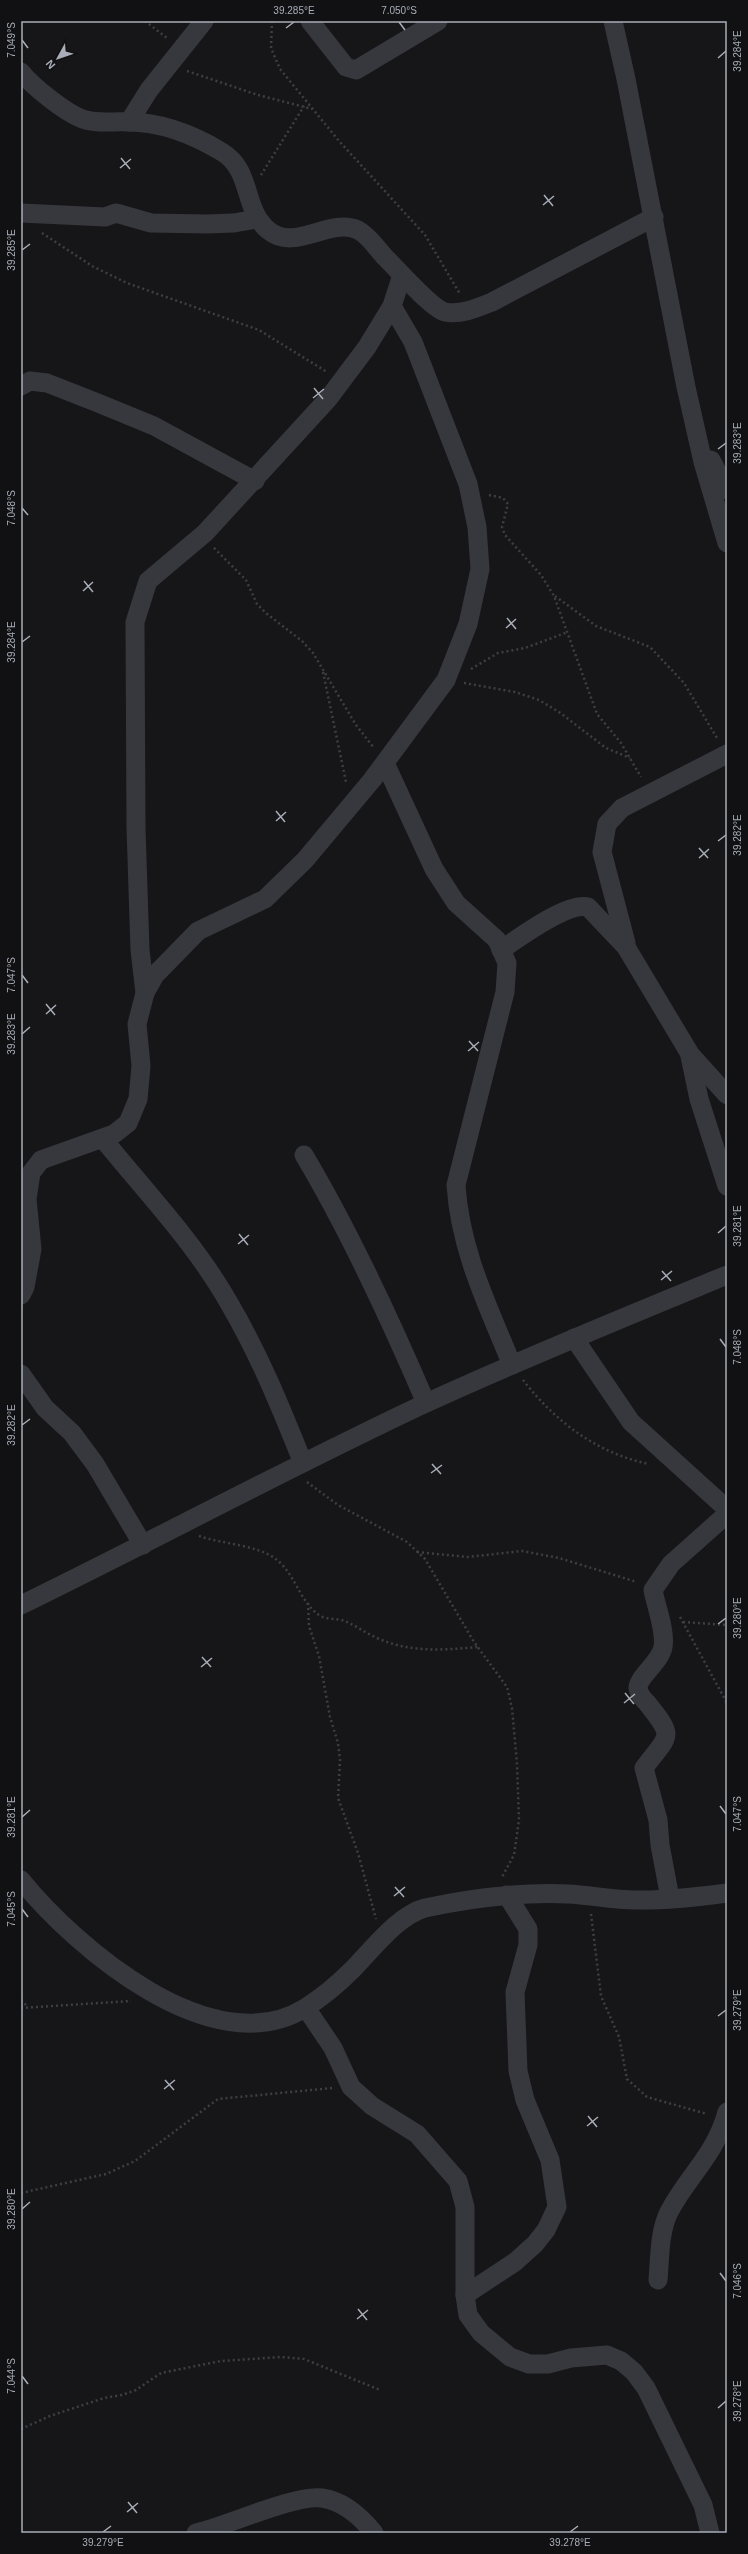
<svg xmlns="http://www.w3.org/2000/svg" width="748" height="2554" font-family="Helvetica,sans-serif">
<rect width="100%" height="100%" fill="#161618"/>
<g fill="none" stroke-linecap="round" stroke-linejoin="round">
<g stroke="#3d3f44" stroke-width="2.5" stroke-dasharray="2 3" stroke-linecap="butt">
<polyline points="145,21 167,38"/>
<polyline points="272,21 271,48 280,69 339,141 425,235 460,294"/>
<polyline points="187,71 258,95 312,109"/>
<polyline points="261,175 304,106"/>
<polyline points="42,233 92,266 127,283 259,330 327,372"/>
<polyline points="489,495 503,498 508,504 502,527 505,535 541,575 554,596 597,714 621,743 641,777"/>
<polyline points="214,548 246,580 257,604 267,614 302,641 313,653 356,725 374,748"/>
<polyline points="555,596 596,626 650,647 684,683 717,738"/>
<polyline points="471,669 498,653 525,648 568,632"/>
<polyline points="323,672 346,782"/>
<polyline points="464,683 515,692 539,700 559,712 606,748 630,758"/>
<path d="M523 1380C555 1421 596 1453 649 1464"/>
<polyline points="307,1482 338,1505 407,1542 425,1559 474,1642 507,1687 512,1708 517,1764 519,1820 514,1855 502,1877"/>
<path d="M199 1536C222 1544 259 1545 277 1560 295 1574 300 1602 319 1615 326 1620 337 1618 345 1621 356 1626 366 1633 377 1638 410 1653 443 1650 478 1647"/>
<polyline points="417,1552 468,1557 522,1551 559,1558 637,1582"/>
<polyline points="308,1603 309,1626 319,1656 330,1717 338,1743 340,1760 338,1798 358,1853 376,1919"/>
<polyline points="680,1617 727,1703"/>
<polyline points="683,1622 727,1625"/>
<polyline points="591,1914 601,1996 619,2037 627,2079 647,2097 707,2114"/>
<polyline points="21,2000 28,2007"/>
<polyline points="21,2008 131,2001"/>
<polyline points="21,2193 106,2174 135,2161 218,2099 332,2088"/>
<polyline points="21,2429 50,2416 104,2398 122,2395 136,2390 161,2373 221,2361 281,2357 304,2359 380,2390"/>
</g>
<g stroke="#37383d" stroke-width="19">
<polyline points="310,21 346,67 356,70 438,21"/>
<polyline points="613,21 626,79 686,387 703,462 727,543"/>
<path d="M21 72C32 86 69 116 86 120 100 124 114 121 128 122 161 122 194 135 222 152 253 171 242 208 268 230 295 253 328 217 358 230 369 236 375 246 383 255 394 266 432 309 445 312 461 315 477 308 492 302L654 217"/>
<polyline points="129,122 149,90 204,21"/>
<polyline points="21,213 105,217 116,213 151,223 206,224 234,223 256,219"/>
<polyline points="21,386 30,381 47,383 98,403 154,426 255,481"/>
<polyline points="711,460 727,490"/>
<path d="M385 763 434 869 456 903 497 940 507 963 505 992 456 1185C460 1250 488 1306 512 1365"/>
<polyline points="626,943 602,852 607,824 622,808 727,754"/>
<path d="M501 950C520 937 567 902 588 907L626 947 690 1054 727 1095"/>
<polyline points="145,993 140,950 136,828 135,622 148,581 205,533 328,399 367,347 392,306 402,275"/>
<polyline points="690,1056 699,1099 727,1186"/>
<path d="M103 1139C146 1192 195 1243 229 1303 259 1354 281 1408 303 1463"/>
<path d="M304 1155C351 1234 390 1319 426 1403"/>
<polyline points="21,1295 25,1287 32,1249 27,1199 31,1173 41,1160 114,1134 128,1123 138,1099 141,1066 137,1024 145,993 155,975 198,931 265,899 305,860 372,780 446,680 468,624 480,569 477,527 468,484 413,342 392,306"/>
<polyline points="574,1338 631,1422 727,1509"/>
<polyline points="21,1374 45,1408 72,1433 95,1464 143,1545"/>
<path d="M21 1605C156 1539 288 1468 424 1404 524 1358 625 1317 727 1275"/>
<path d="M21 1880C76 1948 213 2065 305 2008 321 1998 339 1983 352 1970 371 1951 398 1915 425 1908 471 1898 520 1892 568 1894 590 1895 613 1900 635 1900 665 1901 697 1897 727 1893"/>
<path d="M670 1898 660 1845 658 1820 644 1768C669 1734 676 1739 647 1703 643 1699 639 1694 638 1688 638 1677 661 1661 663 1647 666 1632 656 1606 653 1590L671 1564 727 1514"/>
<polyline points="306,2008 333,2048 351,2087 372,2106 417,2134 458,2181 465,2207 465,2295 468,2315 481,2333 510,2357 529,2364 548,2364 571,2358 607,2355 621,2361 634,2372 646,2388 703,2505 710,2533"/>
<path d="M658 2280C660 2258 659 2232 669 2212 689 2174 715 2156 727 2112"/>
<polyline points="465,2295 515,2262 535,2244 546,2230 557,2207 550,2160 525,2100 518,2071 515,1992 528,1945 528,1929 507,1895"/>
<path d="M196 2533C227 2526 295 2494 322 2498 344 2501 361 2517 374 2533"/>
</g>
</g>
<path fill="none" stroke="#a8adb8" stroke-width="1.5" d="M399 22 405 30M286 28 294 22M22 40 28 48M718 58 726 51M121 158 130 169M120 168 131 159M544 195 553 206M543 205 554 196M22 250 30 244M314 388 323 399M313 398 324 389M718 449 726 443M22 508 28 515M84 581 93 592M83 591 93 582M507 618 516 629M506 628 516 619M22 642 30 636M276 811 285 822M276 821 286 812M718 841 726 835M699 848 708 858M699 858 709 849M22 975 28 983M46 1004 55 1015M46 1014 56 1005M22 1034 30 1027M469 1041 478 1051M468 1051 479 1042M718 1233 726 1226M239 1234 248 1245M238 1244 249 1235M662 1271 671 1281M661 1280 672 1271M720 1339 726 1347M22 1425 30 1419M432 1464 441 1474M431 1473 442 1465M718 1624 726 1618M202 1657 211 1667M201 1667 212 1658M625 1693 634 1704M624 1703 635 1694M720 1806 726 1814M22 1817 30 1810M395 1887 404 1897M394 1896 405 1887M22 1909 28 1917M718 2016 726 2010M165 2080 174 2090M164 2089 175 2080M588 2116 597 2127M587 2126 598 2117M22 2209 30 2202M720 2273 726 2281M358 2309 367 2320M357 2319 368 2310M22 2376 28 2384M718 2408 726 2401M128 2502 137 2513M127 2512 138 2503M103 2532 111 2526M570 2532 578 2526"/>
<rect width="748" height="2554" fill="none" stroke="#111113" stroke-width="44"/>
<g transform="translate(58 58) rotate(230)" stroke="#111113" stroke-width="3" paint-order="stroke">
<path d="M0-3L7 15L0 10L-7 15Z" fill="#a8adb8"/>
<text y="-6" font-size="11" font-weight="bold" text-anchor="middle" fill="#a8adb8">N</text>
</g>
<rect x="22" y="22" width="704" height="2510" fill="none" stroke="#a8adb8" stroke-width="1.5"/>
<g font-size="10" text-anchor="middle" fill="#a8adb8">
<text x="294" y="14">39.285°E</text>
<text x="399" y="14">7.050°S</text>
<text transform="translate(11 40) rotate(-90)" y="4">7.049°S</text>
<text transform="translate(737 51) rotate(-90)" y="4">39.284°E</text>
<text transform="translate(11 250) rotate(-90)" y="4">39.285°E</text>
<text transform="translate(737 443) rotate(-90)" y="4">39.283°E</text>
<text transform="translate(11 508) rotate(-90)" y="4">7.048°S</text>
<text transform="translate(11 642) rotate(-90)" y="4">39.284°E</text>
<text transform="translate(737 835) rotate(-90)" y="4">39.282°E</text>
<text transform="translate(11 975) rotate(-90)" y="4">7.047°S</text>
<text transform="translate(11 1034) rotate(-90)" y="4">39.283°E</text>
<text transform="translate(737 1226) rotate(-90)" y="4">39.281°E</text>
<text transform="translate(737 1347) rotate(-90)" y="4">7.048°S</text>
<text transform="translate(11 1425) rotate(-90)" y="4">39.282°E</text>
<text transform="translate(737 1618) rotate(-90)" y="4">39.280°E</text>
<text transform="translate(737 1814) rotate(-90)" y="4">7.047°S</text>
<text transform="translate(11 1817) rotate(-90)" y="4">39.281°E</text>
<text transform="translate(11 1909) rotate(-90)" y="4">7.045°S</text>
<text transform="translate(737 2010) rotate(-90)" y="4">39.279°E</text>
<text transform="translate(11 2209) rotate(-90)" y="4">39.280°E</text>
<text transform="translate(737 2281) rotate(-90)" y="4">7.046°S</text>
<text transform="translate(11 2376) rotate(-90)" y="4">7.044°S</text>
<text transform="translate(737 2401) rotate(-90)" y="4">39.278°E</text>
<text x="103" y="2546">39.279°E</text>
<text x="570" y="2546">39.278°E</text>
</g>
</svg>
